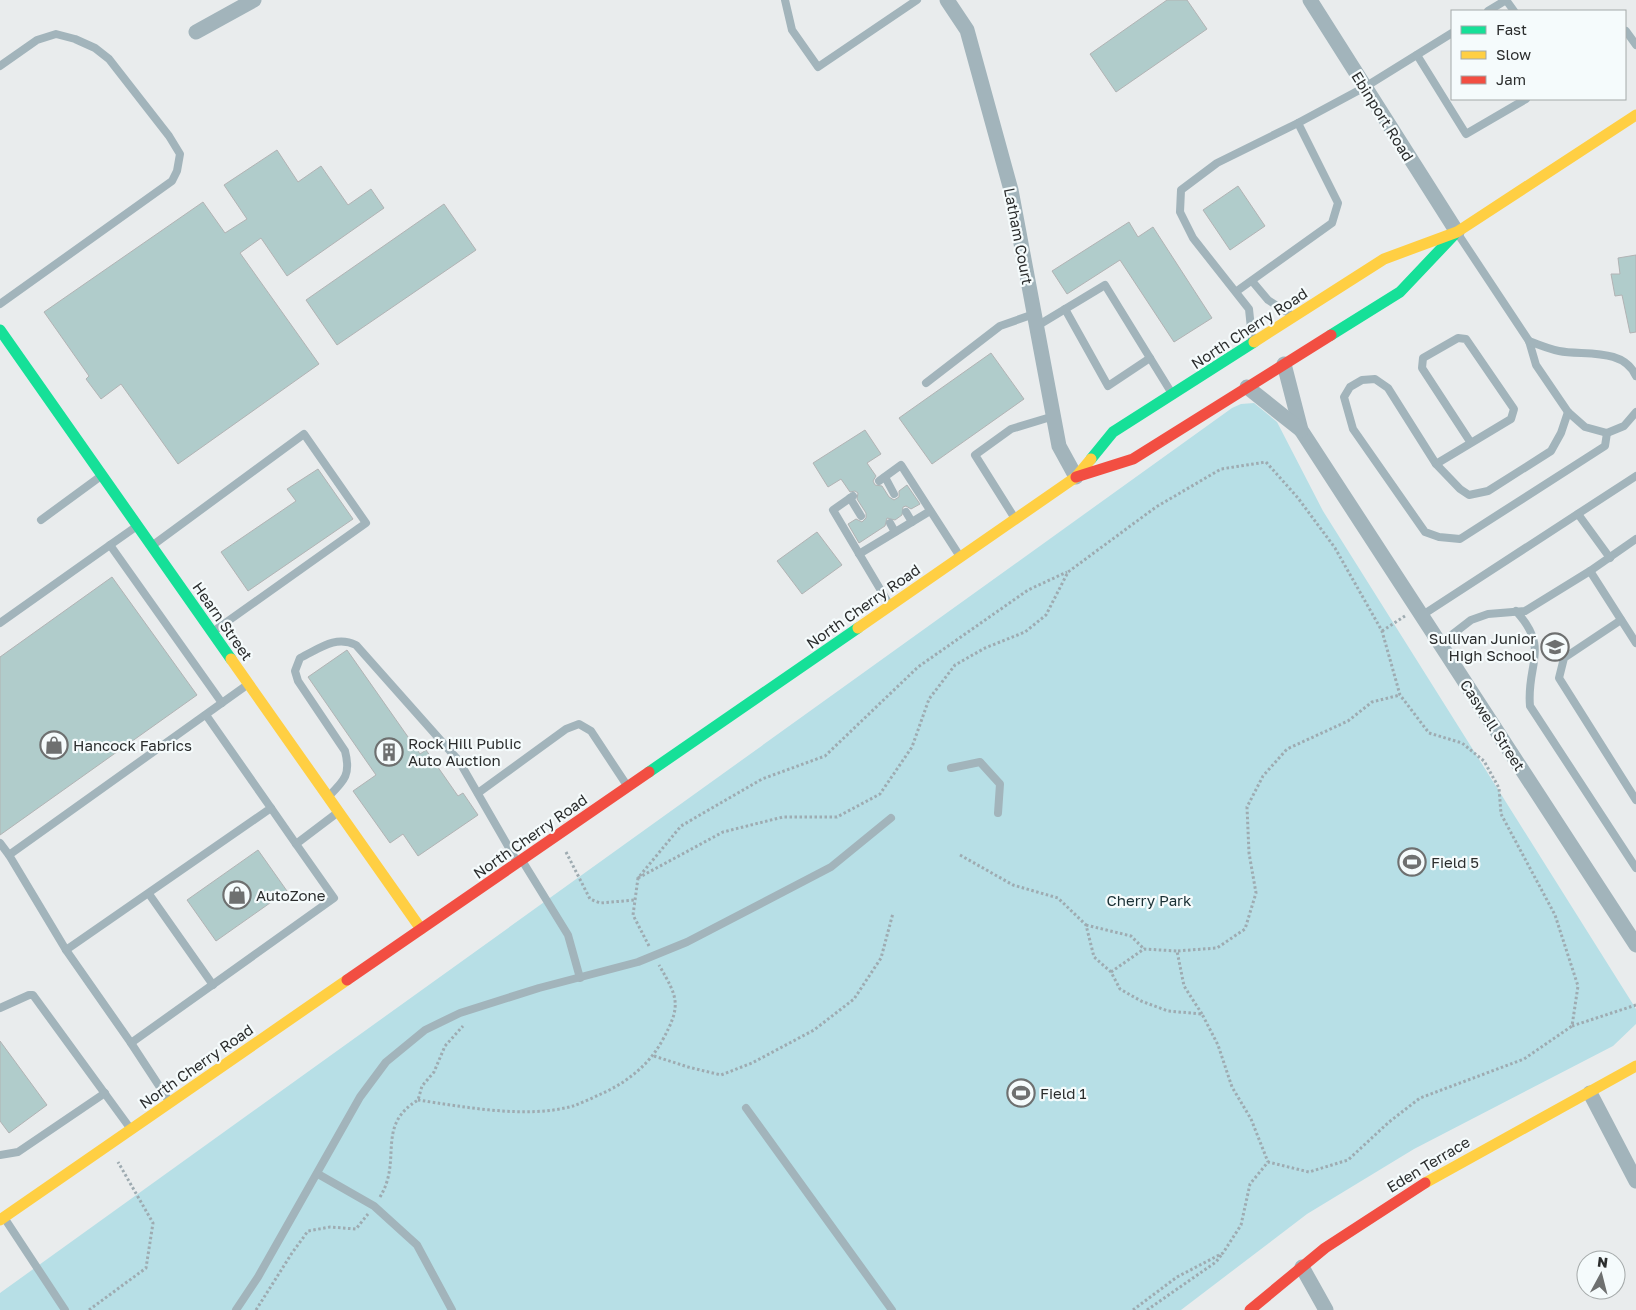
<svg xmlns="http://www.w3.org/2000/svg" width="1636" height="1310" font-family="'Golos Text',sans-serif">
<rect width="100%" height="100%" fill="#e9eced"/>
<polygon fill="#b7dfe6" points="1254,403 1277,422 1323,511 1636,1009 1636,1024 1613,1046 1414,1149 1307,1214 1181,1310 0,1310 0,1293 1232,408 1241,404"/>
<g fill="#b0cccb" stroke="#b1b3b4">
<polygon points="1167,0 1187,0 1207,29 1116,92 1090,54"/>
<polygon points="277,150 298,182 321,166 348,205 371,189 384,208 287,276 261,238 240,253 319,364 178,464 121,384 101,399 86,379 89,376 44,312 203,202 225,233 247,219 224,185"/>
<polygon points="1238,186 1265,226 1230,250 1203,210"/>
<polygon points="444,204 476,250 337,345 306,300"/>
<polygon points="1129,222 1138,237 1153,227 1212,318 1174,342 1120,260 1067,294 1052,271"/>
<polygon points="1636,255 1636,332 1630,333 1622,295 1615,296 1611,274 1620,274 1618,258"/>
<polygon points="991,353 1024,399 932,464 899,418"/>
<polygon points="865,430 881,454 867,463 876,476 873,481 875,485 882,486 889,497 894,500 899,497 899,491 907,485 920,504 911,509 906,506 903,507 902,515 895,520 887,518 885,526 859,543 848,524 856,519 862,522 866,518 866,513 857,499 858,493 855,491 850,492 841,479 828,487 813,463"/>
<polygon points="318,469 353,519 248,591 221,552 296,501 287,489"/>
<polygon points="817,532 842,565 802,594 777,561"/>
<polygon points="112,577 197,695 0,835 0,657"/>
<polygon points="347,650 420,754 426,750 458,796 463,793 478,815 418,856 403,834 390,843 353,791 376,775 308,677"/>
<polygon points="258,850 287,891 216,941 187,900"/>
<polygon points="0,1041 47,1105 9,1133 0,1121"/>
</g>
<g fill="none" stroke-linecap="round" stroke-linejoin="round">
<g stroke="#9eabb1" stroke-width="3" stroke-dasharray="2.5 2.5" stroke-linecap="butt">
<polyline points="1382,631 1405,616"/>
<polyline points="566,852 590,899 600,903 635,900"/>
<polyline points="960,855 1013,885 1058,898 1086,925 1094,957 1111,972 1120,989 1141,1001 1168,1011 1202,1014 1218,1045 1232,1087 1251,1119 1268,1162"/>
<polyline points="638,878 723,832 783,817 837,817 880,794 912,747 929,699 955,665 985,648 1025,632 1046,615 1068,572 1156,507 1221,469 1266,462 1298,498 1335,548 1382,631 1400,695 1429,733 1462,743 1484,761 1499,788 1501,814 1555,915 1578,986 1572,1026 1524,1059 1420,1098 1389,1122 1348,1160 1309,1172 1268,1162 1250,1184 1241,1225 1223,1253 1177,1277 1133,1310"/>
<polyline points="1086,925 1131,936 1144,949"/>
<polyline points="649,946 633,915 638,878 681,826 762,779 825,756 918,667 1028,590 1067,572"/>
<polyline points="1111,972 1144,949 1177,951"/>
<polyline points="1202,1014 1184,986 1177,951 1217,948 1245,929 1256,893 1249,853 1247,807 1263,776 1287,749 1348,721 1372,702 1400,695"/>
<polyline points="1572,1026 1636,1005"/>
<polyline points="654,1056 688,1067 721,1075 752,1063 814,1030 854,999 881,958 893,913"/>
<path d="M418 1100C465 1107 527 1119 573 1106 582 1103 592 1098 601 1094 626 1083 649 1065 662 1041 682 1005 678 998 659 965"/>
<path d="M380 1197C403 1159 375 1126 418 1100L422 1086 434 1072 445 1046 463 1026"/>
<polyline points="89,1310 146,1268 153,1223 118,1162"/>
<polyline points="256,1310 292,1253 308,1231 330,1227 356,1229 368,1214"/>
<polyline points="1147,1310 1216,1262 1222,1254"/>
</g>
<g stroke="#a2b4bb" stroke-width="8">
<polyline points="785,0 792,30 818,67 917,0"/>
<polyline points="1506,0 1514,11"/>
<polyline points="1488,11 1506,0"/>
<polyline points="1626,31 1636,45"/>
<polyline points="1417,55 1466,134 1526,99"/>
<polyline points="0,66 37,40 56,34 75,39 95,48 109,59 169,136 180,154 177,171 172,181 0,304"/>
<polyline points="1458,234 1529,341 1536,365 1568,412 1585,427 1607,433 1624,426 1636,412"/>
<polyline points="1252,281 1268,300 1290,314"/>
<polyline points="1237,291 1332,223 1338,203 1298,123 1365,87 1452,33"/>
<polyline points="1065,309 1108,386 1150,358"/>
<polyline points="1037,326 1105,285 1171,392"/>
<polyline points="1252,338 1249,309 1193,238 1180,212 1181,190 1217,163 1298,123"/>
<path d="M1529 341C1539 345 1549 349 1559 351 1583 356 1623 347 1636 376"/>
<polyline points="926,383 1000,326 1034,314"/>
<polyline points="1568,412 1561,433 1551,451 1488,491 1469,495 1460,489 1436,464 1388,388 1375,379 1362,380 1350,387 1344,397 1353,429 1425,532 1439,537 1460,539 1605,446 1607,433"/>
<polyline points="1436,464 1511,419 1514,409 1466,339 1458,338 1423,358 1422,368 1471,443"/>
<polyline points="885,477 894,494"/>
<polyline points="879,481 901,465 959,555"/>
<polyline points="853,496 833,510 889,604"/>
<polyline points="850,498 861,516"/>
<polyline points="906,512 912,522"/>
<polyline points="1578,514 1610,558"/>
<polyline points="1014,517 975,455 1011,429 1054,416"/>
<polyline points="41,520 101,476"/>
<polyline points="890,523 895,532"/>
<polyline points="110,545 137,526"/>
<polyline points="153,545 304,434 366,523 214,631"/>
<polyline points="859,554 930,511"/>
<polyline points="1590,571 1636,643"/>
<path d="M1516 611C1551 649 1526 664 1530 706L1636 868"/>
<polyline points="1421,616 1636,476"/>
<polyline points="1621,620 1564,658 1559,678 1636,800"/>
<polyline points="0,623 110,545 222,703"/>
<polyline points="1440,644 1471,620 1488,614 1525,611 1590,571 1636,539"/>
<polyline points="206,715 271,808 66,950 9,855 247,685"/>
<polyline points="951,768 980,762 1000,784 998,813"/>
<polyline points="478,793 566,729 579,724 591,731 626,784"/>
<path d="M329 796C345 780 351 774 345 751L298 681 295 671 300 658C319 649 335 635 356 645L459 761 516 860"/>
<polyline points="271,808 296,844"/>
<polyline points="0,843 9,855"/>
<polyline points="523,862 568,935 580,978"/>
<polyline points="149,894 213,985"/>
<polyline points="66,950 131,1043 169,1101"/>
<polyline points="0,1008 29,995 33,995 130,1128"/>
<polyline points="131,1043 334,898 296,844 337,813"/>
<polyline points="746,1108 892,1310"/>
<polyline points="0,1155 18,1152 105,1093"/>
<polyline points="318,1174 374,1206 417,1245 452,1310"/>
<polyline points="5,1219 65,1310"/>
<polyline points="236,1310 258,1277 360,1097 386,1062 425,1030 460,1013 539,988 638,962 687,942 831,867 891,818"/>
</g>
<g stroke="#a2b4bb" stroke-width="15">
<polyline points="947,0 967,30 1011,190 1059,446 1076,477"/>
<polyline points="1310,0 1457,232"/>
<polyline points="196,32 254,0"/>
<polyline points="1284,364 1301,430 1636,945"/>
<polyline points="1247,387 1301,430"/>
<polyline points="1590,1093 1636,1181"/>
<polyline points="1302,1267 1326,1310"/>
</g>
<g stroke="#16e098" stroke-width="11">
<polyline points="0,330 231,659"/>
<polyline points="1331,335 1400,292 1454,235"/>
<polyline points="1091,459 1113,432 1254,342"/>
<polyline points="649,772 858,628"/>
</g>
<g stroke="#ffcf43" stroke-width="11">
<polyline points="1254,342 1384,259 1457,232 1636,115"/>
<polyline points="858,628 1076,477 1091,459"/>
<polyline points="231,659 421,929"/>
<polyline points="1425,1183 1636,1066"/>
<polyline points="0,1220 347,980"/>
</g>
<g stroke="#f24e42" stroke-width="11">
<polyline points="1076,477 1133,459 1331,335"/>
<polyline points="347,980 649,772"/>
<polyline points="1250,1310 1325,1248 1425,1183"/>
</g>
</g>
<defs>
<g id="school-ring" transform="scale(1.4375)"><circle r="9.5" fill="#f5fbfc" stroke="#6e7070" stroke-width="1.5"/><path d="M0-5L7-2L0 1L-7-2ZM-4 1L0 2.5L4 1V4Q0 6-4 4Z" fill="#6e7070"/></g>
<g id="shop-ring" transform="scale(1.4375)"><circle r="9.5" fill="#f5fbfc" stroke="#6e7070" stroke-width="1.5"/><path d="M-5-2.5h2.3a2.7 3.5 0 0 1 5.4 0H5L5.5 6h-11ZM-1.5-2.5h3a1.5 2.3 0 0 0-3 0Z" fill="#6e7070"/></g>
<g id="building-ring" transform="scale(1.4375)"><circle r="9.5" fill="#f5fbfc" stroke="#6e7070" stroke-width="1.5"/><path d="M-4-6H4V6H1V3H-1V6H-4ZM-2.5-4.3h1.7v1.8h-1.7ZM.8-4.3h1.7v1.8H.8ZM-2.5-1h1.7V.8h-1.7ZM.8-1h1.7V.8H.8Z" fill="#6e7070"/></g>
<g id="stadium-ring" transform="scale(1.4375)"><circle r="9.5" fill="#f5fbfc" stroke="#6e7070" stroke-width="1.5"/><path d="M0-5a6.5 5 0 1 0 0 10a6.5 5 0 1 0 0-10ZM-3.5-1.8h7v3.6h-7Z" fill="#6e7070"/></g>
</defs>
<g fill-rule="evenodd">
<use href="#school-ring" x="1555" y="647"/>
<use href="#shop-ring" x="54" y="745"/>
<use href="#building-ring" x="389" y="752"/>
<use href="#stadium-ring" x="1412" y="862"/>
<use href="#shop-ring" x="237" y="895"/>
<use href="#stadium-ring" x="1021" y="1093"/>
</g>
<g text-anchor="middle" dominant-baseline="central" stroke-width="4.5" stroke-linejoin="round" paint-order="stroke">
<g font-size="15" fill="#2b2d2d" stroke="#f5fbfc">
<text transform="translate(1383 116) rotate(58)">Ebinport Road</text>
<text transform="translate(1019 236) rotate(79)">Latham Court</text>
<text transform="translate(1249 328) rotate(-33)">North Cherry Road</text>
<text transform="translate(863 606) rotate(-35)">North Cherry Road</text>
<text transform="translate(223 621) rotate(55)">Hearn Street</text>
<text transform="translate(1493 725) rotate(57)">Caswell Street</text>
<text transform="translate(530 836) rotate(-35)">North Cherry Road</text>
<text transform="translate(196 1066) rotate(-35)">North Cherry Road</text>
<text transform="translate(1428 1164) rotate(-31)">Eden Terrace</text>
</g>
<g font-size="15" fill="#2b2d2d" stroke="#f5fbfc" text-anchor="start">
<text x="1536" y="638" text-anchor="end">Sullivan Junior<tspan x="1536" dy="17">High School</tspan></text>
<text x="408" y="743">Rock Hill Public<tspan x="408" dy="17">Auto Auction</tspan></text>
<text x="73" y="745">Hancock Fabrics</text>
<text x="1431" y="862">Field 5</text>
<text x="256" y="895">AutoZone</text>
<text x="1040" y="1093">Field 1</text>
</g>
<g font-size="15" fill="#1b3136" stroke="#f5fbfc">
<text x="1149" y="900">Cherry Park</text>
</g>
</g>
<rect x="1451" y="10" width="175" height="90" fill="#f5fbfc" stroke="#a4a9a9"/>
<rect x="1461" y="26" width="25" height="8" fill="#16e098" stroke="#a4a9a9"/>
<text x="1496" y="35" font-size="15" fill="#2b2d2d">Fast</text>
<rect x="1461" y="51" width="25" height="8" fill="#ffcf43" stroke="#a4a9a9"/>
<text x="1496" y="60" font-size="15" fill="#2b2d2d">Slow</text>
<rect x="1461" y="76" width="25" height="8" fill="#f24e42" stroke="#a4a9a9"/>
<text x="1496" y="85" font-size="15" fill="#2b2d2d">Jam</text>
<g transform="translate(1601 1275) rotate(7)"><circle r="24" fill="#f5fbfc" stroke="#a4a9a9"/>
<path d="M0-4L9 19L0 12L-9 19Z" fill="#6e7070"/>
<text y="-8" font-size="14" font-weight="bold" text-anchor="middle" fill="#2b2d2d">N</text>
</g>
</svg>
